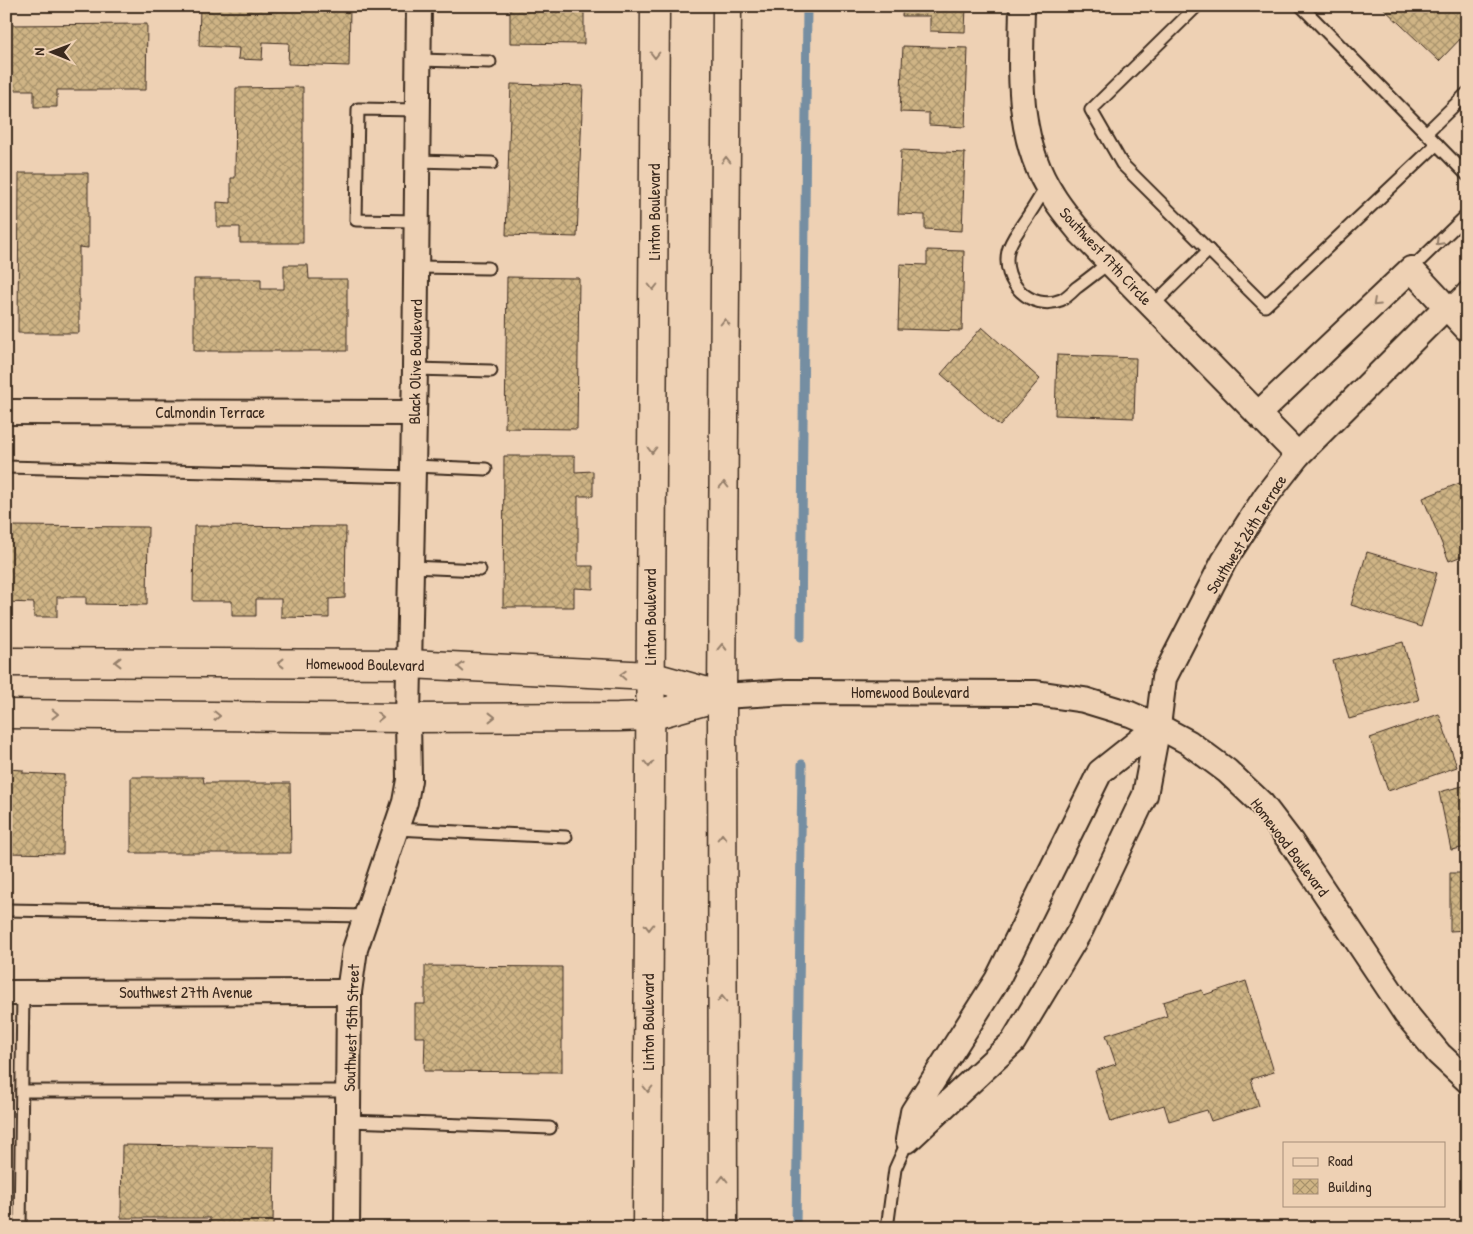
<svg xmlns="http://www.w3.org/2000/svg" width="1473" height="1234" font-family="'Patrick Hand',sans-serif">
<defs>
<pattern id="building-cross-hatch" width="8" height="8" patternUnits="userSpaceOnUse" patternTransform="scale(1.25)"><rect width="8" height="8" fill="#cfb485"/><path d="M0 0l8 8M0 8l8-8" fill="none" stroke="#a9936c"/></pattern>
</defs>
<rect width="100%" height="100%" fill="#eed1b4"/>
<filter id="ink" filterUnits="userSpaceOnUse"><feTurbulence type="fractalNoise" baseFrequency=".02" numOctaves="2"/><feDisplacementMap in="SourceGraphic" scale="10" xChannelSelector="R" yChannelSelector="G"/><feConvolveMatrix kernelMatrix="1 2 1 2 8 2 1 2 1" color-interpolation-filters="sRGB"/></filter>
<g filter="url(#ink)">
<g fill="none" stroke-linecap="round" stroke-linejoin="round">
<g stroke="#758ea2" stroke-width="9">
<polyline points="801,637 807,6"/>
<polyline points="796,1228 802,764"/>
</g>
</g>
<g fill="url(#building-cross-hatch)" stroke="#3b2a1e">
<polygon points="200,6 350,6 349,66 288,64 289,43 263,42 262,60 238,59 239,48 199,46"/>
<polygon points="510,6 584,6 584,44 510,43"/>
<polygon points="903,6 966,6 965,32 930,31 930,16 902,16"/>
<polygon points="1381,6 1467,6 1467,32 1439,61"/>
<polygon points="147,24 146,90 57,90 57,107 34,107 34,90 6,90 6,25"/>
<polygon points="903,46 968,48 965,127 929,125 929,113 900,112"/>
<polygon points="511,84 583,86 577,237 506,235"/>
<polygon points="303,87 303,243 240,243 240,227 217,227 217,202 231,203 231,178 235,178 236,88"/>
<polygon points="901,150 965,153 962,231 925,229 925,215 898,214"/>
<polygon points="19,173 88,173 88,248 79,247 79,333 18,333"/>
<polygon points="927,250 964,251 962,331 898,329 900,264 927,265"/>
<polygon points="284,265 308,265 309,279 347,279 347,351 194,351 194,279 261,279 261,289 284,289"/>
<polygon points="507,277 579,278 577,429 505,428"/>
<polygon points="982,327 1040,379 1000,426 941,374"/>
<polygon points="1057,355 1136,358 1134,418 1055,415"/>
<polygon points="504,456 575,456 575,472 593,471 593,496 578,496 578,566 593,566 593,589 574,588 574,607 503,607"/>
<polygon points="1467,480 1467,554 1449,561 1423,498"/>
<polygon points="6,526 148,527 147,605 86,604 86,597 57,597 57,617 34,617 34,603 6,602"/>
<polygon points="194,526 346,527 345,598 329,599 329,618 281,617 281,599 256,599 256,616 232,616 232,601 193,601"/>
<polygon points="1367,552 1437,573 1421,627 1351,605"/>
<polygon points="1403,642 1419,700 1349,719 1333,661"/>
<polygon points="1439,714 1457,767 1388,791 1370,738"/>
<polygon points="6,769 23,770 23,773 64,775 63,854 6,853"/>
<polygon points="131,777 203,777 204,783 290,783 291,853 131,853"/>
<polygon points="1467,785 1467,847 1451,850 1439,792"/>
<polygon points="1450,873 1467,873 1467,930 1450,931"/>
<polygon points="425,966 562,967 562,1072 424,1071 425,1037 415,1037 415,1004 425,1004"/>
<polygon points="1246,981 1274,1072 1251,1079 1259,1106 1211,1121 1207,1110 1169,1121 1164,1105 1111,1122 1095,1071 1116,1064 1106,1035 1167,1016 1163,1002 1202,990 1204,995"/>
<polygon points="122,1145 274,1147 273,1227 210,1228 210,1218 121,1218"/>
</g>
<g fill="none" stroke-linecap="round" stroke-linejoin="round">
<g stroke="#3b2a1e" stroke-width="15">
<g id="lane">
<polyline points="1197,6 1091,110 1122,164 1265,306 1437,144"/>
<polyline points="1301,6 1426,133"/>
<polyline points="419,60 490,62"/>
<polyline points="1467,93 1426,133 1467,175"/>
<polyline points="417,161 492,163"/>
<path d="M1047 185C1039 199 1031 212 1022 225 1017 233 1010 242 1008 251 1001 282 1031 312 1061 300 1066 298 1072 292 1076 288 1087 280 1098 271 1110 262"/>
<polyline points="417,221 356,220 358,109 418,110"/>
<polyline points="416,267 488,268"/>
<polyline points="1411,269 1467,215"/>
<polyline points="1152,306 1209,250"/>
<polyline points="1446,307 1467,286"/>
<polyline points="415,369 491,371"/>
<polyline points="413,466 486,469"/>
<polyline points="6,467 413,477"/>
<polyline points="411,567 480,570"/>
<polyline points="395,829 566,837"/>
<polyline points="6,910 366,916"/>
<polyline points="22,1091 348,1091"/>
<polyline points="348,1121 550,1128"/>
<polyline points="20,1228 23,993"/>
<polyline points="887,1228 895,1169 908,1140"/>
</g>
</g>
<g stroke="#3b2a1e" stroke-width="28">
<g id="street">
<path d="M1022 6C1021 72 1015 138 1053 196 1061 209 1071 221 1081 233L1298 455"/>
<polyline points="6,412 414,413"/>
<polyline points="1258,414 1411,269 1467,329"/>
<polyline points="722,696 789,692 1036,693 1084,700 1130,714 1158,726 1188,742 1227,771 1262,804 1291,842 1406,1014 1439,1054 1467,1080"/>
<polygon points="1158,726 1145,795 1081,929 1013,1042 908,1140 913,1112 997,980 1100,772"/>
<polyline points="1158,726 1164,678 1224,561 1266,496 1298,455 1446,307"/>
<polyline points="6,993 349,992"/>
<polyline points="347,1228 349,992 355,949 405,802 409,780 408,718 415,369 419,6"/>
</g>
</g>
<g stroke="#3b2a1e" stroke-width="31">
<g id="secondary">
<polyline points="6,662 409,664 650,676 722,696"/>
<polyline points="6,714 408,718 618,717 650,716 722,696"/>
<polyline points="647,1228 655,6"/>
<polyline points="723,1228 722,696 727,6"/>
</g>
</g>
<use href="#lane" stroke="#eed1b4" stroke-width="11"/>
<use href="#street" stroke="#eed1b4" stroke-width="24"/>
<use href="#secondary" stroke="#eed1b4" stroke-width="28"/>
</g>
<defs><path id="oneway-chevron" d="M-2-3.5L2.5 0L-2 3.5" fill="none" stroke-width="1.6" stroke-linecap="round" stroke-linejoin="round" transform="scale(1.25)"/></defs>
<g stroke="#947e69">
<use href="#oneway-chevron" transform="translate(655 55) rotate(90)"/>
<use href="#oneway-chevron" transform="translate(726 160) rotate(-90)"/>
<use href="#oneway-chevron" transform="translate(1439 242) rotate(135)"/>
<use href="#oneway-chevron" transform="translate(653 287) rotate(90)"/>
<use href="#oneway-chevron" transform="translate(1376 303) rotate(137)"/>
<use href="#oneway-chevron" transform="translate(725 322) rotate(-90)"/>
<use href="#oneway-chevron" transform="translate(652 450) rotate(90)"/>
<use href="#oneway-chevron" transform="translate(724 485) rotate(-90)"/>
<use href="#oneway-chevron" transform="translate(722 647) rotate(-89)"/>
<use href="#oneway-chevron" transform="translate(118 662) rotate(-180)"/>
<use href="#oneway-chevron" transform="translate(281 663) rotate(-180)"/>
<use href="#oneway-chevron" transform="translate(461 667) rotate(-177)"/>
<use href="#oneway-chevron" transform="translate(623 675) rotate(-177)"/>
<use href="#oneway-chevron" transform="translate(55 714) rotate(1)"/>
<use href="#oneway-chevron" transform="translate(217 716) rotate(1)"/>
<use href="#oneway-chevron" transform="translate(380 717) rotate(1)"/>
<use href="#oneway-chevron" transform="translate(492 717)"/>
<use href="#oneway-chevron" transform="translate(649 764) rotate(90)"/>
<use href="#oneway-chevron" transform="translate(722 837) rotate(-90)"/>
<use href="#oneway-chevron" transform="translate(649 927) rotate(90)"/>
<use href="#oneway-chevron" transform="translate(722 999) rotate(-90)"/>
<use href="#oneway-chevron" transform="translate(648 1089) rotate(90)"/>
<use href="#oneway-chevron" transform="translate(723 1179) rotate(-90)"/>
</g>
</g>
<g text-anchor="middle" dominant-baseline="central" stroke-width="4" stroke-linejoin="round" paint-order="stroke">
<g font-size="16" fill="#3b2a1e" stroke="#eed1b4">
<text transform="translate(654 212) rotate(-90)">Linton Boulevard</text>
<text transform="translate(1106 256) rotate(47)">Southwest 17th Circle</text>
<text transform="translate(415 362) rotate(-89)">Black Olive Boulevard</text>
<text x="210" y="412">Calmondin Terrace</text>
<text transform="translate(1246 534) rotate(-58)">Southwest 26th Terrace</text>
<text transform="translate(650 617) rotate(-90)">Linton Boulevard</text>
<text transform="translate(365 664) rotate(1)">Homewood Boulevard</text>
<text x="910" y="692">Homewood Boulevard</text>
<text transform="translate(1290 847) rotate(53)">Homewood Boulevard</text>
<text x="186" y="992">Southwest 27th Avenue</text>
<text transform="translate(648 1022) rotate(-90)">Linton Boulevard</text>
<text transform="translate(351 1028) rotate(-88)">Southwest 15th Street</text>
</g>
</g>
<rect width="1473" height="1234" fill="none" stroke="#eed1b4" stroke-width="25"/>
<rect x="12" y="12" width="1448" height="1209" fill="none" stroke="#3b2a1e" stroke-width="2" filter="url(#ink)"/>
<rect x="1283" y="1142" width="162" height="65" fill="#eed1b4" stroke="#a68e78"/>
<rect x="1293" y="1158" width="25" height="8" fill="#eed1b4" stroke="#a68e78"/>
<text x="1328" y="1166" font-size="15" fill="#3b2a1e">Road</text>
<rect x="1293" y="1179" width="25" height="15" fill="url(#building-cross-hatch)" stroke="#a68e78"/>
<text x="1328" y="1192" font-size="15" fill="#3b2a1e">Building</text>
<g transform="translate(52 52) rotate(271)" stroke="#eed1b4" stroke-width="4" paint-order="stroke">
<path d="M0-4L9 19L0 12L-9 19Z" fill="#3b2a1e"/>
<text y="-8" font-size="14" font-weight="bold" text-anchor="middle" fill="#3b2a1e">N</text>
</g>
</svg>
